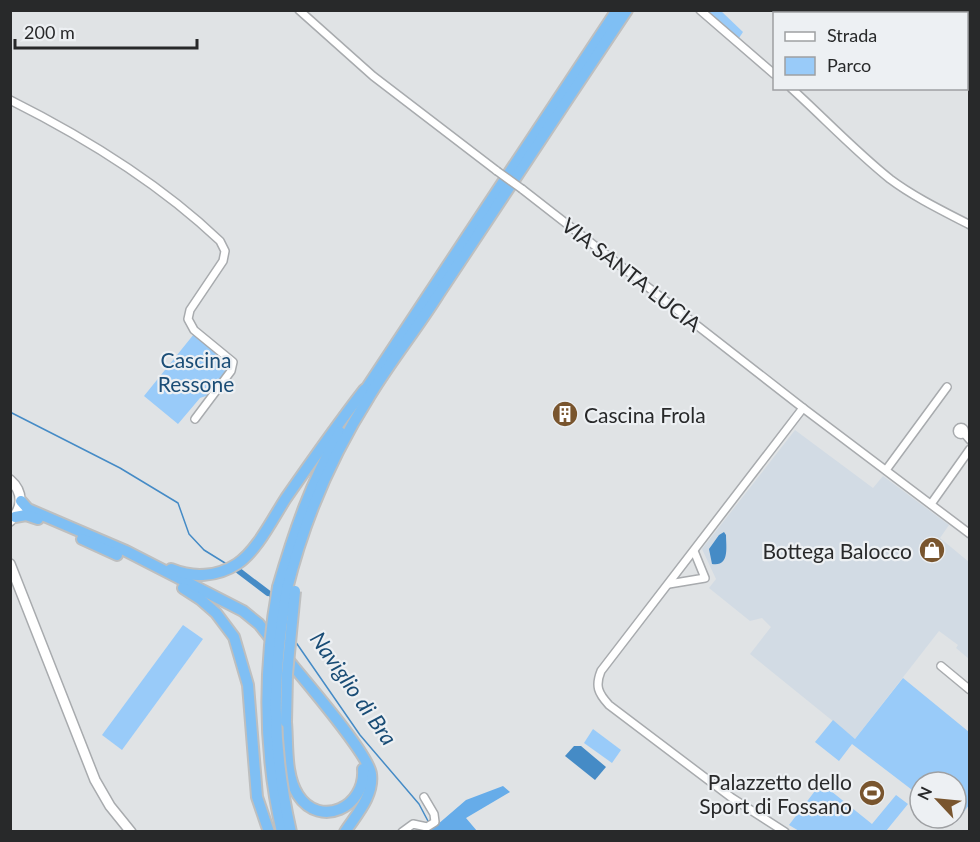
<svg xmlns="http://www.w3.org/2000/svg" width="980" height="842" font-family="Lato,sans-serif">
<rect width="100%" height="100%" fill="#e0e3e5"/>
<polygon fill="#d2dbe4" points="795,430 873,488 883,476 949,525 940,538 969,562 969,659 956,648 958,645 939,631 855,739 750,654 771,627 762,618 750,621 709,588 716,579 702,549"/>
<g fill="#99cbf9">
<polygon points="707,11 721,11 743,32 739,38"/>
<polygon points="194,334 232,365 209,395 200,398 178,424 144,396"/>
<polygon points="183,625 203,639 122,750 102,735"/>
<polygon points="903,678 969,732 969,805 956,822 951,818 956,818 956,782 920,782 920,796 852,744 839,761 815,742 833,720 855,739"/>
<polygon points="593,729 621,750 612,763 584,743"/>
<polygon points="821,783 872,824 896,795 908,804 886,831 799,831 789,825"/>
</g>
<polygon fill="#66ace9" points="503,786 510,792 466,818 477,831 430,831 466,800"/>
<g fill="#458bc6">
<path d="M724 532 726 535C726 547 730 567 712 564L709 549 719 535Z"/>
<polygon points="574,746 581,746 606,767 595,780 565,756"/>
</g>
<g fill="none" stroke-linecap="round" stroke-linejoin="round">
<g stroke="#458bc6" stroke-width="1.5">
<polyline points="10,412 120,468 178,503 189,534 204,550 225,563"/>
<polyline points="268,593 272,600"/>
<polyline points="295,641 360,735 419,804 429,823"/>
<polyline points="969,822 970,823"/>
</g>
<polyline stroke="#458bc6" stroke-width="6" points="239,571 268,593"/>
<g stroke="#a8abae" stroke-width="10">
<g id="minor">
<polyline points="299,10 373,76 497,171"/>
<polyline points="700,10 774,74"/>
<path d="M791 88C824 118 855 151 890 179 914 197 943 211 970 225"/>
<path d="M10 100C86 138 159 183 220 241L225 251 223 261 190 310 188 319 194 330 233 362 231 371 195 419"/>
<polyline points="522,189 803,408 970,534"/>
<circle cx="961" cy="431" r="3.5"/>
<polyline points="964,433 970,440"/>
<polyline points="886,470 947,387"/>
<polyline points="931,504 970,449"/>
<polyline points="669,584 705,578 694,551"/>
<polyline points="941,666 970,690"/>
<polyline points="402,832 413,824 427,827 435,822 434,814 424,797"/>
<path d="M785 832 732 798 609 705C598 693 595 686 601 671L803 408"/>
</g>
</g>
<g stroke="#a8abae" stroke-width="12">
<g id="secondary">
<path d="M10 480C24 492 23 509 10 521"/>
<polyline points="10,564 95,780 110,806 131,832"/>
</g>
</g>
<g stroke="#bebfbf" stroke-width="14">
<g id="trunk">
<polyline points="362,395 617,10"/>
<polyline points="21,501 28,509 126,551 243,611 259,624 274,643"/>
<polyline points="15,517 26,515 38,519"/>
<polyline points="82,539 117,555"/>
<path d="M171 569C193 578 217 577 237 564 257 551 273 518 286 498 311 462 337 425 364 390"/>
<path d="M278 587C294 532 311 482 340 432"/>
<polyline points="183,588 200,599 216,613 234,637 248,685 257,797 269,832"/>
<path d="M287 589C304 520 331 457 369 397 390 362 416 330 438 295 500 200 564 105 627 10"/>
<path d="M284 655C301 676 369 754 371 774 374 796 356 815 345 832"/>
<path d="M286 722C288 745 285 775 298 795 320 829 366 807 363 769"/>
</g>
</g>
<use href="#minor" stroke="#fff" stroke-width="7"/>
<use href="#secondary" stroke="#fff" stroke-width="9"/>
<use href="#trunk" stroke="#7fbff4" stroke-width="10"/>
<g stroke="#a8abae" stroke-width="10" stroke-linecap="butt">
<polyline id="minor-bridge" points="497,171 522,189"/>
</g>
<g stroke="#bebfbf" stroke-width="14" stroke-linecap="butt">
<g id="trunk-bridge">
<path d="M278 587C263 670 263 750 282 832"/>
<path d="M287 589C272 677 271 744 291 832"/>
<polyline points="286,722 287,674 295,591"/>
</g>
</g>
<use href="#minor-bridge" stroke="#fff" stroke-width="7"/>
<use href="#trunk-bridge" stroke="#7fbff4" stroke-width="10"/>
</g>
<defs>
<g id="building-disc" transform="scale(1.35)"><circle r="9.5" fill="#79552e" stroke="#edf0f3"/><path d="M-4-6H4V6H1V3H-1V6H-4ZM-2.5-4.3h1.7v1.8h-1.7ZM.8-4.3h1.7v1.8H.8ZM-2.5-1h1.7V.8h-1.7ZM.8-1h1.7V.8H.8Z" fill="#fff"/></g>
<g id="shop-disc" transform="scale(1.35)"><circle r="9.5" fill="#79552e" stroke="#edf0f3"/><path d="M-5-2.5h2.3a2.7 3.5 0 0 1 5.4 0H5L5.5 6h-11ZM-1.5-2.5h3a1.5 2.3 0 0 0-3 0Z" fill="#fff"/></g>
<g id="stadium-disc" transform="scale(1.35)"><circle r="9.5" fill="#79552e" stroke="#edf0f3"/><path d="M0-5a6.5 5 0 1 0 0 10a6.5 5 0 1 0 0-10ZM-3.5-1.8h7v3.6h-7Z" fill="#fff"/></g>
</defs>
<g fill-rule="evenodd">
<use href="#building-disc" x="565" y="414"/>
<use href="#shop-disc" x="932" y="550"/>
<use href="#stadium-disc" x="872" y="793"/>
</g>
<g text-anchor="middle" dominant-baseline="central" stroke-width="4.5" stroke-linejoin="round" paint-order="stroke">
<g font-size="21" fill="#28292a" stroke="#edf0f3">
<text transform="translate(632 274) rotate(38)">VIA SANTA LUCIA</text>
</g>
<g font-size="21" fill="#1b4d76" stroke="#edf0f3">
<text x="196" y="359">Cascina<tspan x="196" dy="24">Ressone</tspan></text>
</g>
<g font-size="21" fill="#28292a" stroke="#edf0f3" text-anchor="end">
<text x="584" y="414" text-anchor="start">Cascina Frola</text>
<text x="912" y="550">Bottega Balocco</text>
<text x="852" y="781">Palazzetto dello<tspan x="852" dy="24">Sport di Fossano</tspan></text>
</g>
<g font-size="22" font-style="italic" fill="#194c75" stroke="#edf0f3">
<text transform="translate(354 688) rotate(55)">Naviglio di Bra</text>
</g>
</g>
<rect width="980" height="842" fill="none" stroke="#28292a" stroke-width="24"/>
<rect x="773" y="12" width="195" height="78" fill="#edf0f3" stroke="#9ea0a3" stroke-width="1.5"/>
<rect x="785" y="32" width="30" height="9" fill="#ffffff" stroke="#9ea0a3" stroke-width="1.5"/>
<text x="827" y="42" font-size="18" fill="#28292a">Strada</text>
<rect x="785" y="57" width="30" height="18" fill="#99cbf9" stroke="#9ea0a3" stroke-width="1.5"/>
<text x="827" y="72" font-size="18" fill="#28292a">Parco</text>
<g transform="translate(938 800) rotate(296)"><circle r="28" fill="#edf0f3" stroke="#9ea0a3" stroke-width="1.5"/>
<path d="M0-4.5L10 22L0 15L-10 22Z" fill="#79552e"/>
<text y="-9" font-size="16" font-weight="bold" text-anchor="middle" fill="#28292a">N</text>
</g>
<path d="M15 39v9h182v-9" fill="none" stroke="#28292a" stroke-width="3"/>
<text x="24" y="39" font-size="18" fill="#28292a" stroke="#edf0f3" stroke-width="4.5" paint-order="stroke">200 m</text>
</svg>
